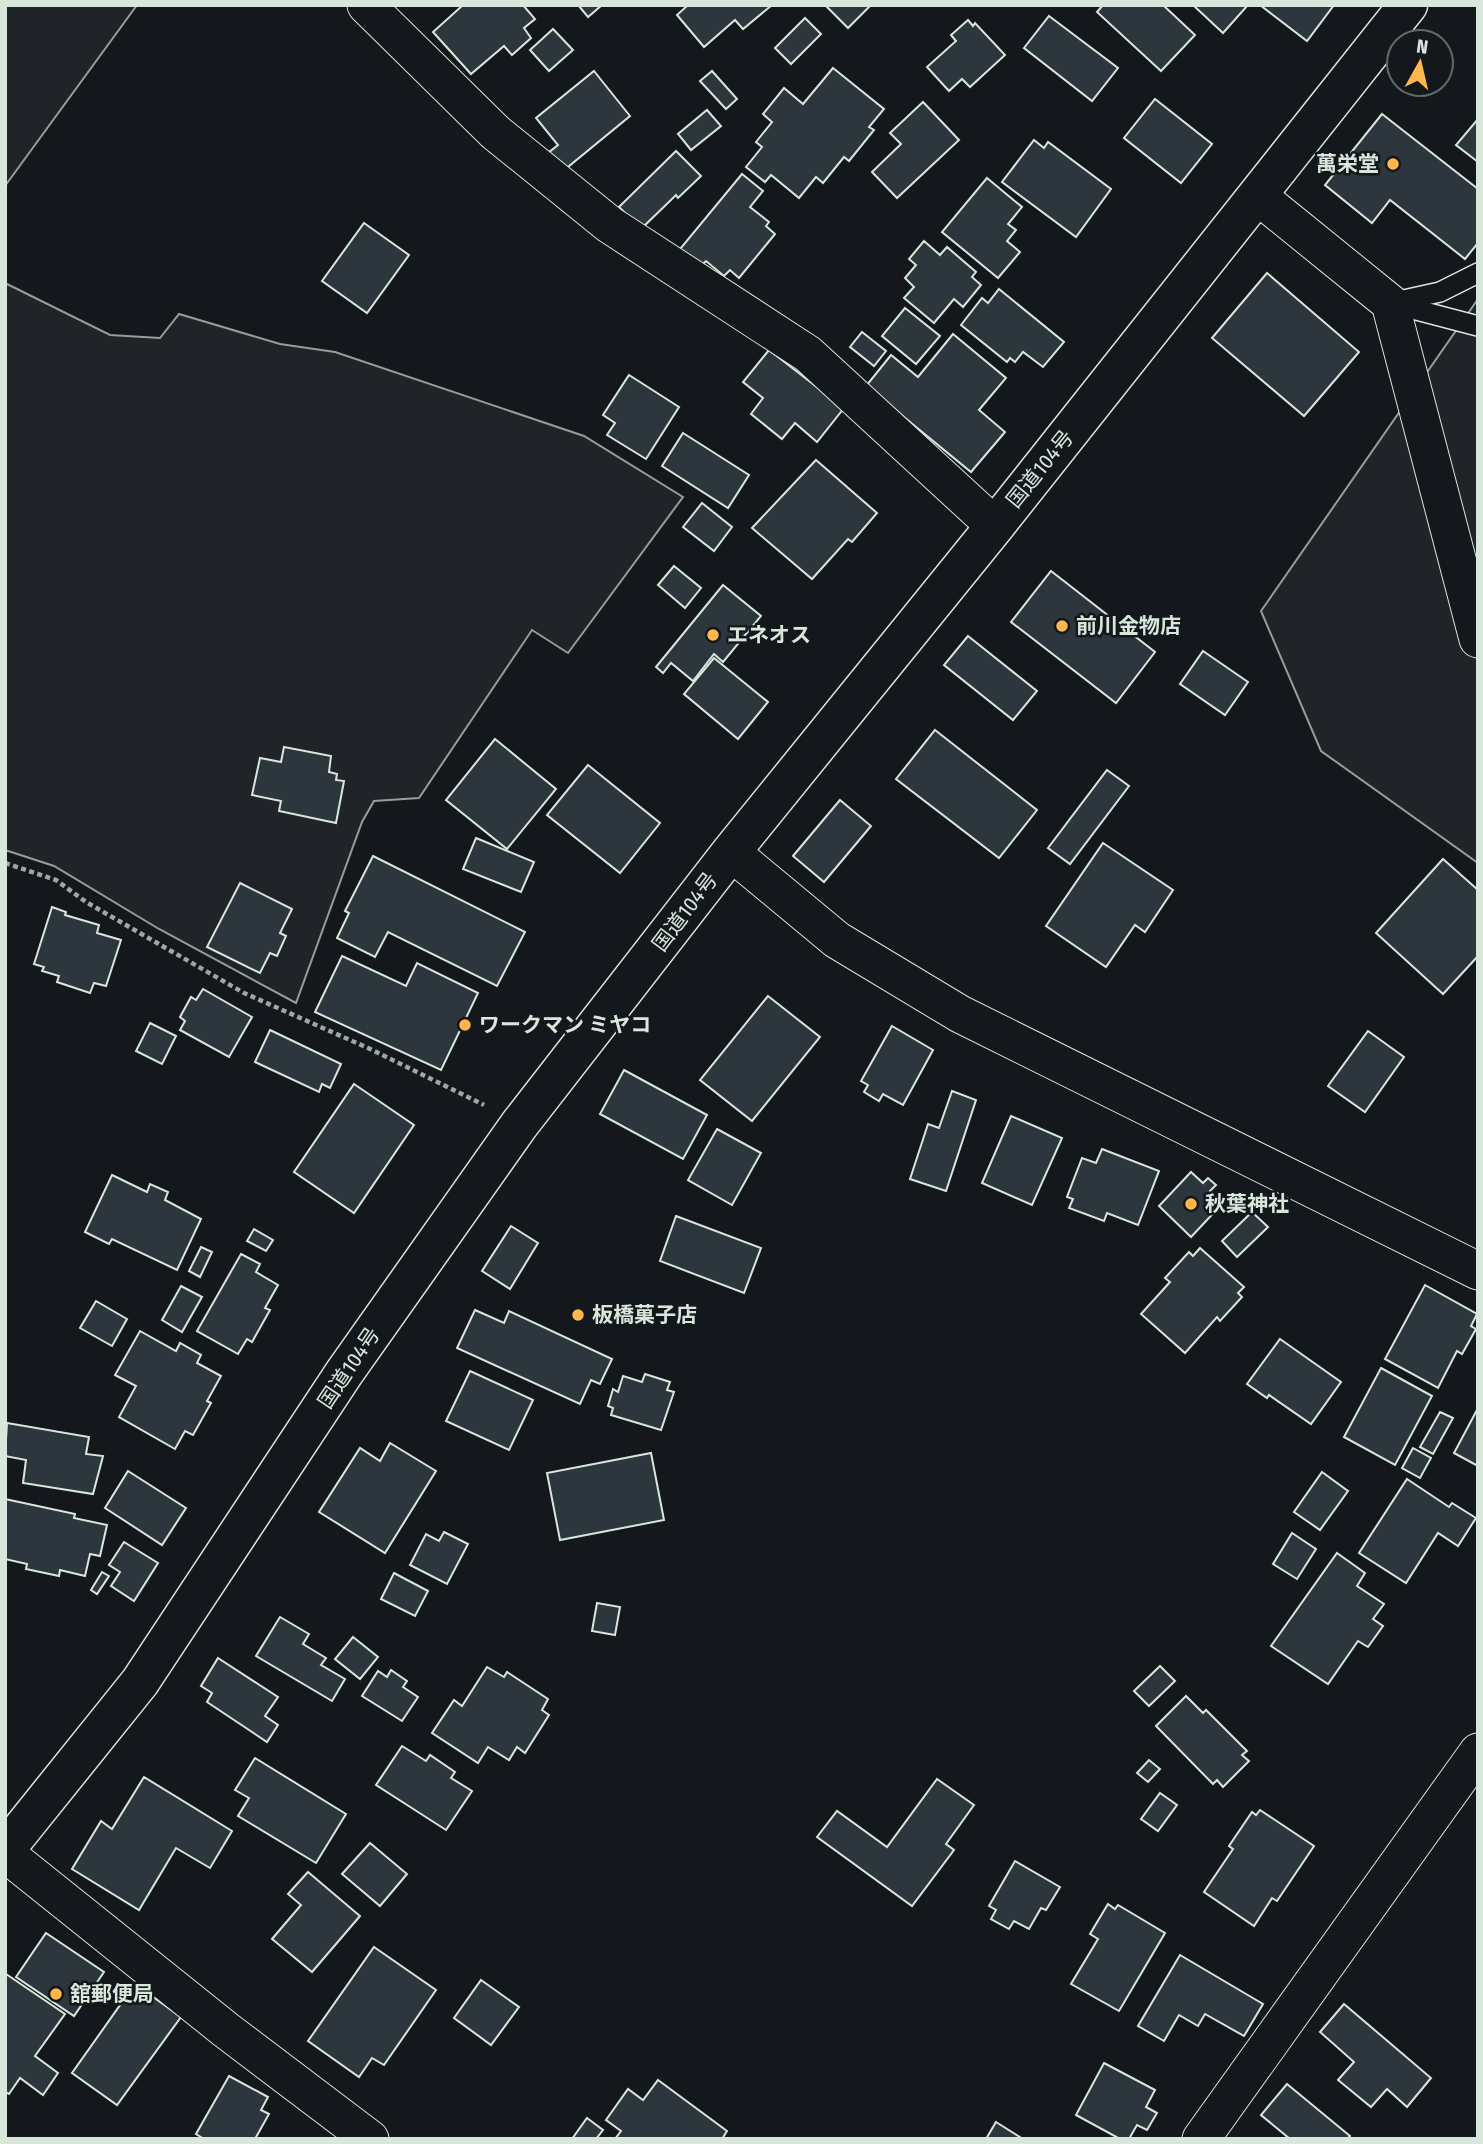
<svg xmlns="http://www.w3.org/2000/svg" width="1483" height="2144" font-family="'Fira Sans Condensed','Noto Sans JP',sans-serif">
<rect width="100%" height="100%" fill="#14181c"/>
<g fill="#202428" stroke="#939e99" stroke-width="2">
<polygon points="5,5 137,5 5,186"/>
<polygon points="5,283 110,335 160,338 179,314 280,344 335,352 584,436 683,497 568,653 532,630 419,798 374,801 362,822 296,1003 159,929 54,866 5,850"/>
<polygon points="1478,299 1478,863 1321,751 1261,611"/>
</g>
<g fill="#2c363c" stroke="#d8e6dc" stroke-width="2">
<polygon points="463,5 523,5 535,19 524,28 531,38 512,55 504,46 471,74 433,32"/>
<polygon points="578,5 602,5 588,17"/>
<polygon points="688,5 772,5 743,29 735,20 704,47 677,15"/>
<polygon points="825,5 871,5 848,28"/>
<polygon points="1103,5 1163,5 1195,35 1161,71 1097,12"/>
<polygon points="1193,5 1248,5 1223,33"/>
<polygon points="1260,5 1334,5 1307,41"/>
<polygon points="1049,16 1118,68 1092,101 1024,48"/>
<polygon points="805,18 821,34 791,64 775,48"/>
<polygon points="968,20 973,26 975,23 1005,55 970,87 962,79 949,91 927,67 956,41 951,35"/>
<polygon points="553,29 573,50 549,71 530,50"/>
<polygon points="833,68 884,109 869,127 874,130 849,161 844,157 823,183 816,177 799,198 771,175 765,182 746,167 762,147 756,142 772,122 763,114 784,88 803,104"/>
<polygon points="594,71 630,116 563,171 548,153 558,145 536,118"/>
<polygon points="712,71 737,99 726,109 700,81"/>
<polygon points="1155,99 1212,144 1181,183 1124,138"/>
<polygon points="923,102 959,140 897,198 872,172 901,144 890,133"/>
<polygon points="707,110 721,126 691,150 678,134"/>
<polygon points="1382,114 1478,189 1478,243 1465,259 1390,200 1372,223 1325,185"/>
<polygon points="1478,119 1478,162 1456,145"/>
<polygon points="1034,140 1044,148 1048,142 1111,189 1076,237 1002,182"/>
<polygon points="676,151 701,176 678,198 676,195 641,229 619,207"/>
<polygon points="742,174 763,191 750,207 769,222 766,226 775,234 739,278 730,270 724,276 706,261 701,266 680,249"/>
<polygon points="987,178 1022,207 1008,224 1016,230 1007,241 1020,252 998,278 942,232"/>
<polygon points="364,223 409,255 367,313 322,281"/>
<polygon points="924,241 940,255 947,247 976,272 972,277 981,285 963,307 954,299 934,323 904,298 914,287 905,278 916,265 909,259"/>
<polygon points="1267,273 1359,352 1304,416 1212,338"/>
<polygon points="999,289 1064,342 1043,367 1023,352 1015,362 1010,358 1007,362 961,325 982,298 988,303"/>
<polygon points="905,308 940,336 916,364 882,336"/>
<polygon points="862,332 886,351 874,366 850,347"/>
<polygon points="953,334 1006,378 979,410 1005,432 971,472 866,386 891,355 918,377"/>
<polygon points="769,350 844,408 817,442 795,423 782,439 751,414 763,398 743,382"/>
<polygon points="629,375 679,407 646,459 607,435 615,423 603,415"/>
<polygon points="683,433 749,475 728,508 662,466"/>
<polygon points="816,460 877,513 852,542 848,539 812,579 752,528"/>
<polygon points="702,503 732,527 714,551 683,527"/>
<polygon points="674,566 701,588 685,608 658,585"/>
<polygon points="1051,571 1155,652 1116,703 1011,622"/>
<polygon points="723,585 761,616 723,662 714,654 693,681 671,663 663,673 656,667"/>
<polygon points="968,636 1037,691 1013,720 944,665"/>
<polygon points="1203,651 1248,682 1225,715 1180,684"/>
<polygon points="714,658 768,702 738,739 684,694"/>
<polygon points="935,730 1037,810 999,858 896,779"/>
<polygon points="495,739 556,789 507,849 446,800"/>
<polygon points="284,747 331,756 329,772 337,774 336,780 344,781 336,823 279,811 281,801 252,795 260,758 281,762"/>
<polygon points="588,765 660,823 620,873 547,815"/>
<polygon points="1107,770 1129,786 1070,864 1048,848"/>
<polygon points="840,800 871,826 824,882 793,856"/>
<polygon points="476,838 534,862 521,892 463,869"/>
<polygon points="1103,843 1173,890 1145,932 1135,925 1106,967 1046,926"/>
<polygon points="373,856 525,932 497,986 388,932 375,957 337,938 349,913 345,911"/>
<polygon points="1443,859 1478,890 1478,956 1443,994 1376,933"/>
<polygon points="240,883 292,909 280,933 286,936 277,956 270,953 260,973 207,947"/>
<polygon points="52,907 66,912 65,915 99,925 97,933 121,940 106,986 94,983 90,993 57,982 59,976 42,971 44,967 34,964"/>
<polygon points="342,956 406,986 417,963 478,993 441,1070 315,1012"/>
<polygon points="203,989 252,1017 229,1057 180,1030 185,1021 180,1017 191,997 196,1000"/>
<polygon points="768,996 820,1037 752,1121 700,1080"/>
<polygon points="150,1023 176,1036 162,1064 136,1051"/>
<polygon points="892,1026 933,1050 903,1105 883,1094 879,1101 864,1092 868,1085 861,1081"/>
<polygon points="270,1030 341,1064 330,1088 322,1084 319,1092 255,1062"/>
<polygon points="1368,1031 1404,1057 1365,1112 1328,1086"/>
<polygon points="624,1070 707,1115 683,1159 600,1114"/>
<polygon points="354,1084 414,1125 354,1213 294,1172"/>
<polygon points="952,1091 976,1100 946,1191 910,1179 928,1124 939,1128"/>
<polygon points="1011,1116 1062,1138 1032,1205 982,1183"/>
<polygon points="717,1129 761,1153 732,1205 688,1180"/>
<polygon points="1102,1149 1159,1171 1138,1225 1107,1213 1104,1221 1069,1208 1073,1199 1067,1197 1082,1158 1096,1163"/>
<polygon points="1191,1172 1203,1183 1208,1178 1216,1185 1210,1191 1223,1203 1191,1237 1159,1206"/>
<polygon points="112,1175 147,1192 150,1184 168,1192 165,1200 201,1219 177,1270 112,1239 109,1244 85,1232"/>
<polygon points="1252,1212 1268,1227 1237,1257 1222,1241"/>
<polygon points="676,1216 761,1248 744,1293 660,1261"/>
<polygon points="511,1226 538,1243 510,1289 482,1271"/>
<polygon points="254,1229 273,1240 266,1251 247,1241"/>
<polygon points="201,1247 212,1252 200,1277 189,1271"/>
<polygon points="1200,1248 1244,1287 1238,1293 1242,1297 1220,1321 1217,1317 1185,1353 1141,1314 1170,1282 1165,1278 1189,1252 1193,1256"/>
<polygon points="241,1254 260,1264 256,1272 278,1285 265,1308 270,1310 252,1342 247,1339 238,1354 197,1331"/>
<polygon points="1425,1285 1477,1314 1471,1326 1476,1329 1462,1354 1457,1351 1438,1388 1385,1359"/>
<polygon points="181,1286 202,1297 182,1332 162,1320"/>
<polygon points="96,1301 127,1319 112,1346 80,1328"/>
<polygon points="475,1310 504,1323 509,1311 612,1359 600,1384 591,1380 580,1404 457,1348"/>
<polygon points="140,1331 176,1351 180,1343 201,1355 197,1363 221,1376 207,1401 211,1403 193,1435 185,1431 175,1449 119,1417 136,1386 115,1375"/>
<polygon points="1280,1339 1341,1382 1311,1424 1269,1395 1267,1398 1247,1384"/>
<polygon points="1381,1368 1432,1396 1395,1465 1344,1437"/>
<polygon points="470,1371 533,1400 509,1450 446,1421"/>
<polygon points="645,1374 670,1382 667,1390 674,1392 661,1430 611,1415 613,1408 608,1406 613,1389 618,1392 623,1376 642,1382"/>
<polygon points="1478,1408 1478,1466 1454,1453"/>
<polygon points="1440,1412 1453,1418 1433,1454 1420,1447"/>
<polygon points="7,1423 89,1437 86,1454 103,1456 93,1494 23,1483 26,1460 5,1456"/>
<polygon points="390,1443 436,1471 385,1553 319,1512 360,1448 380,1461"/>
<polygon points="1413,1448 1431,1458 1420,1478 1402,1468"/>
<polygon points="651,1453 664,1520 560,1540 547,1473"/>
<polygon points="128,1471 186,1508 162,1545 105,1508"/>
<polygon points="1322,1472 1348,1491 1320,1530 1294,1512"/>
<polygon points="1407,1479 1449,1507 1452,1503 1476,1518 1458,1546 1438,1533 1406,1583 1359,1553"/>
<polygon points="5,1499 75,1514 74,1518 107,1525 100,1556 90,1554 85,1576 60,1570 59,1576 26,1569 27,1564 5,1559"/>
<polygon points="444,1532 468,1544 447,1584 410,1565 426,1534 439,1541"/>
<polygon points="1292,1533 1316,1549 1297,1579 1273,1564"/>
<polygon points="124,1542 158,1563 134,1601 111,1586 120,1572 109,1565"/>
<polygon points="1337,1553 1365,1573 1357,1586 1384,1604 1373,1619 1383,1626 1368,1647 1358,1641 1328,1684 1271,1646"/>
<polygon points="102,1572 109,1576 97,1594 91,1590"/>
<polygon points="394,1573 428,1591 415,1616 381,1599"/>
<polygon points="597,1603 620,1607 615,1635 592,1631"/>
<polygon points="280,1617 309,1634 303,1644 326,1658 321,1665 345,1679 332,1701 256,1656"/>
<polygon points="353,1637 378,1657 360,1679 335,1659"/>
<polygon points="218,1658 278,1697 265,1716 278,1725 267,1742 207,1702 212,1693 201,1686"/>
<polygon points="1160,1666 1175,1681 1149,1706 1134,1691"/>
<polygon points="487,1667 504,1677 507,1672 548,1699 542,1710 549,1715 525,1753 517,1747 509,1760 488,1747 478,1763 432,1733 454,1700 462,1706"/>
<polygon points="391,1670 407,1681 403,1687 418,1697 402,1721 362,1696 378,1671 387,1677"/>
<polygon points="1186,1696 1203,1713 1206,1710 1247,1751 1242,1755 1249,1761 1223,1787 1217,1780 1213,1784 1156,1726"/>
<polygon points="402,1746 426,1761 430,1755 455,1772 451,1778 472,1791 446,1830 376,1785"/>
<polygon points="255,1758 346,1814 316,1863 238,1816 249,1798 235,1790"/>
<polygon points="1149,1760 1160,1769 1148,1782 1137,1773"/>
<polygon points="144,1777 232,1831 210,1868 176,1848 139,1910 72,1869 101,1821 112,1829"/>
<polygon points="937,1779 974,1805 946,1844 954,1850 912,1906 817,1837 837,1811 887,1847"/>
<polygon points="1160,1793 1177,1805 1158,1831 1141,1819"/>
<polygon points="1260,1810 1314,1846 1277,1901 1272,1898 1254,1926 1204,1892 1233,1849 1229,1846 1252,1812 1256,1815"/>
<polygon points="370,1843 407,1874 380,1906 342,1874"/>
<polygon points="1015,1861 1060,1887 1046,1910 1041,1908 1029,1929 1014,1921 1009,1929 991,1919 996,1910 989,1906"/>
<polygon points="308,1872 360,1916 312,1972 272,1939 301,1905 288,1894"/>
<polygon points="1108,1904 1115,1909 1118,1905 1165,1933 1119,2011 1071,1984 1098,1939 1090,1934"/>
<polygon points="46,1933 104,1972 74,2016 16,1977"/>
<polygon points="374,1947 436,1990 384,2065 372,2058 359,2077 308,2041"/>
<polygon points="1180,1955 1263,2004 1244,2036 1205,2014 1198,2026 1179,2015 1164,2041 1138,2026"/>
<polygon points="6,1974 65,2014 35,2056 58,2073 43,2095 20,2078 9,2094 5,2092"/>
<polygon points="481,1980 519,2007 491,2045 454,2018"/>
<polygon points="135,1984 181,2017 117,2105 72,2073"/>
<polygon points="1344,2004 1431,2078 1407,2107 1387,2089 1371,2107 1338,2080 1354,2062 1320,2032"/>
<polygon points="1104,2063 1155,2090 1146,2107 1157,2113 1147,2130 1137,2125 1129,2139 1120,2139 1076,2115"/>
<polygon points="229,2076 268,2097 261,2110 269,2114 255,2139 204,2139 196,2134"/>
<polygon points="658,2080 727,2131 722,2139 615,2139 621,2131 606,2120 628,2089 643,2100"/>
<polygon points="1287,2084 1350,2136 1347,2139 1290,2139 1261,2115"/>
<polygon points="587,2118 603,2130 596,2139 572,2139"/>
<polygon points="996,2122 1023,2139 986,2139"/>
</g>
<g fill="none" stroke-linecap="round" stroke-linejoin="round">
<g stroke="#d8e6dc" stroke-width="22">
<polyline id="service" points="1478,273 1440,292 1390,303 1478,326"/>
</g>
<g stroke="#d8e6dc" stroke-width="39">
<g id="minor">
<polyline points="366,5 495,132 610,225 808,354 995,526"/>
<polyline points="1258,196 1390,303 1478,639"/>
<polyline points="731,852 837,940 960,1014 1478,1271"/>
<polyline points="5,1853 226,2030 370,2139"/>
<polyline points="1201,2139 1478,1752"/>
</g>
</g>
<g stroke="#d8e6dc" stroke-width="41">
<polyline id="trunk" points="5,1850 140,1682 344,1373 519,1125 731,852 995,526 1408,5"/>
</g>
<polyline stroke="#9da8a2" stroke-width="4.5" stroke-dasharray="5 3.5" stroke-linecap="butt" points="5,863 56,880 86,902 244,993 368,1048 484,1105"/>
<use href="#service" stroke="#14181c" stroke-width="19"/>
<use href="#minor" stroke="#14181c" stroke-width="37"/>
<use href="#trunk" stroke="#14181c" stroke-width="38"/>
</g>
<g fill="#ffb74d" stroke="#14181c" stroke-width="2.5">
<circle cx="1393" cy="164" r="7"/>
<circle cx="1062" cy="626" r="7"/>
<circle cx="713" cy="635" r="7"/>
<circle cx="465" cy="1025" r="7"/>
<circle cx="1191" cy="1204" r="7"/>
<circle cx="578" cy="1315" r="7"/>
<circle cx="56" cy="1994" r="7"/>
</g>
<g text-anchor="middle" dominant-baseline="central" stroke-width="5" stroke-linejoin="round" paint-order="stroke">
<g font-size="21" font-weight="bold" fill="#d8e6dc" stroke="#14181c" text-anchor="start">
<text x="1379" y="164" text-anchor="end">萬栄堂</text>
<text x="1076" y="626">前川金物店</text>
<text x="727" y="635">エネオス</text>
<text x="479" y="1025">ワークマン ミヤコ</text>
<text x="1205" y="1204">秋葉神社</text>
<text x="592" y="1315">板橋菓子店</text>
<text x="70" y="1994">舘郵便局</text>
</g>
<g font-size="21" fill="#d8e6dc" stroke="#14181c">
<text transform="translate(1040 469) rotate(-51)">国道104号</text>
<text transform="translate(685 912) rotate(-53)">国道104号</text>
<text transform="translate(349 1368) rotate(-56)">国道104号</text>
</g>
</g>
<rect width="1483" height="2144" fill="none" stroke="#d8e6dc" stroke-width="14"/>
<g transform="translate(1420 63) rotate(8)"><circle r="33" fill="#14181c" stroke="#626a69" stroke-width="2"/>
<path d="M0-5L12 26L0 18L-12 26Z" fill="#ffb74d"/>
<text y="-10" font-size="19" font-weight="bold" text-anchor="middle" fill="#d8e6dc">N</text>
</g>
</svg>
